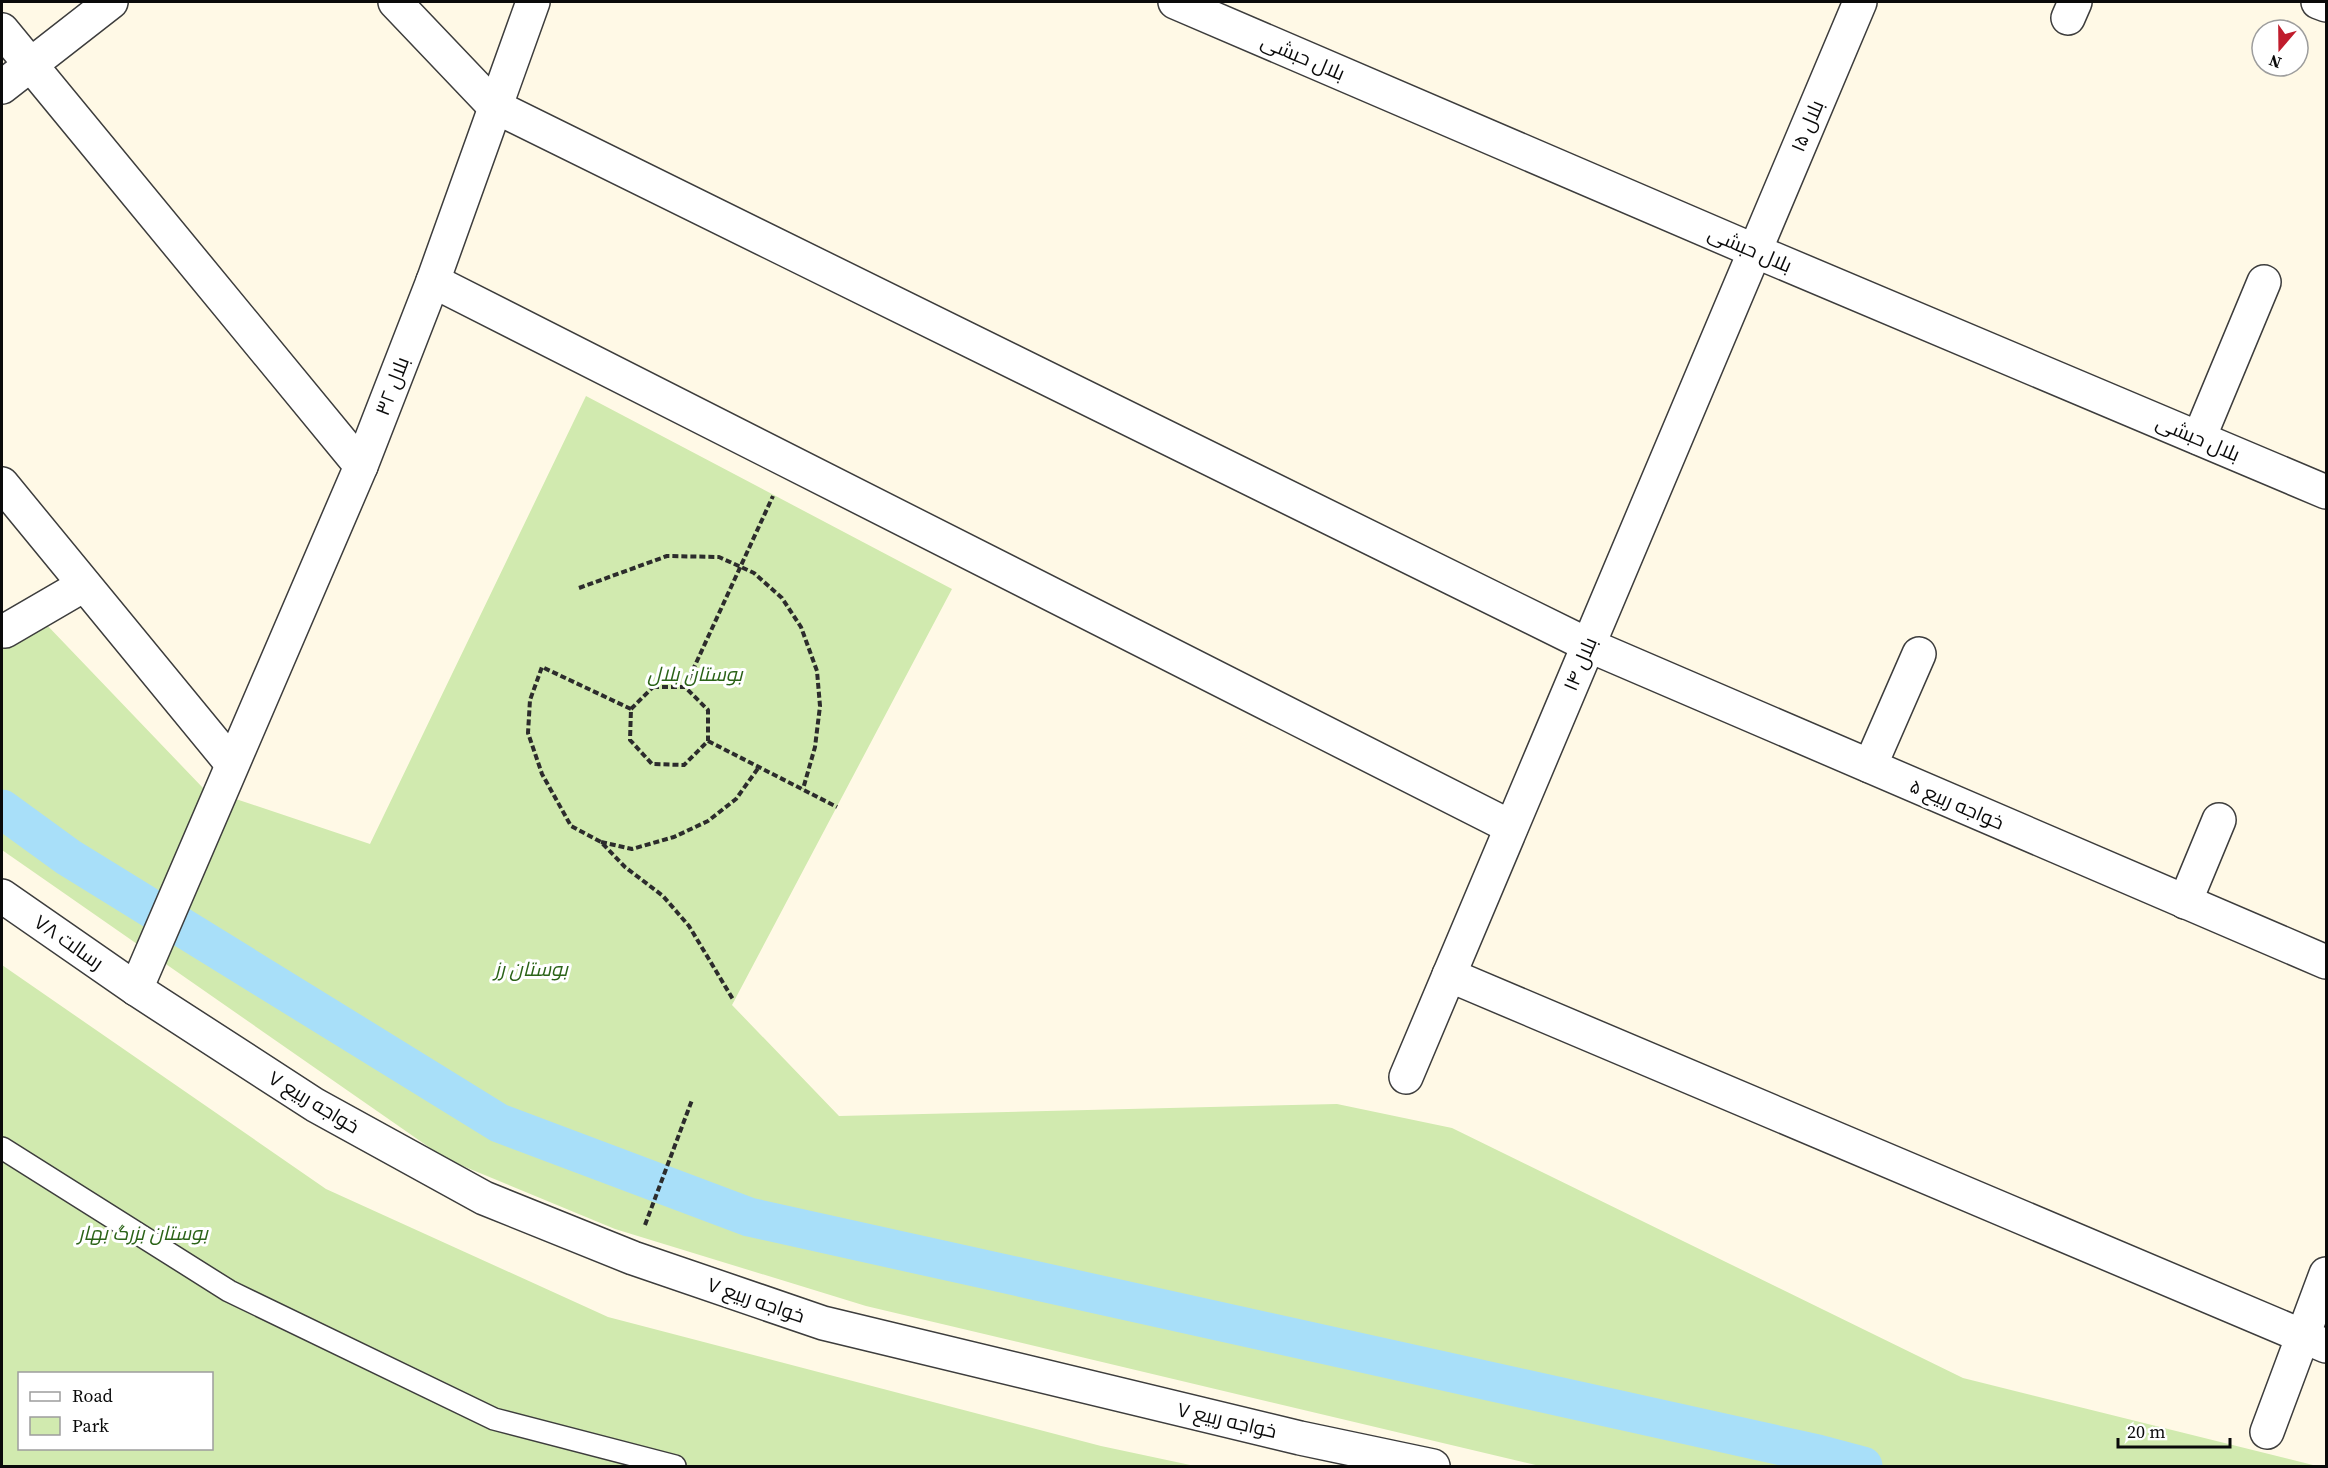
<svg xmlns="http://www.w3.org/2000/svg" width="2328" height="1468" font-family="'Source Serif 4',Cairo,serif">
<rect width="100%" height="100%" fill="#fff9e6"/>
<g fill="#d1eaaf" fill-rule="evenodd">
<polygon points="586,396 952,589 732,1005 839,1116 1337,1104 1452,1128 1963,1378 2317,1466 1540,1466 866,1306 615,1229 446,1159 2,850 2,645 44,622 203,788 370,844"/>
<path d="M2 965 326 1189 608 1317 1101 1446 1195 1466H2ZM20 1374H212V1448H20Z"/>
</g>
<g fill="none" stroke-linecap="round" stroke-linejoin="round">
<polyline stroke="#a8dff9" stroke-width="39" points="2,809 68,857 499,1123 749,1217 1818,1454 1863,1466"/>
<g stroke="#3d3d3d" stroke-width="24">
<polyline id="service" points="2,1148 229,1291 494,1419 675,1466"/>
</g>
<g stroke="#3d3d3d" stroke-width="36">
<g id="minor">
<polyline points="395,2 494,106 1588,645 2326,962"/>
<polyline points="2318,2 2326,5"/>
<polyline points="2068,18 2075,2"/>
<polyline points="2,30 361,466"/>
<polyline points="2,87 111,2"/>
<polyline points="433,281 1511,827"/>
<polyline points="2199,438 2264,282"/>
<polyline points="2,484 232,764"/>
<polyline points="2,630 5,631 84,585"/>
<polyline points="1870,766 1919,654"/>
<polyline points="2185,902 2219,820"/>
<polyline points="1449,975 2326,1346"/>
<polyline points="136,989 361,466 433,281 533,2"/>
<polyline points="1406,1077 1860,2"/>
<polyline points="2267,1432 2326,1274"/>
</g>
</g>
<g stroke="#3d3d3d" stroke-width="36">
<g id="tertiary">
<polyline points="1175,2 1755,251 2326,492"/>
<polyline points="2,896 136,989 315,1105 484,1198 633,1258 823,1323 1300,1438 1433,1466"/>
</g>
</g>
<g stroke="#2c2c2c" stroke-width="4" stroke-dasharray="6 3" stroke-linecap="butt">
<polyline points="579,588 667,556 719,557 754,573 782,598 801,627 817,671 820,706 815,747 803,789"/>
<polygon points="653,687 685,687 708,710 708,741 684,765 652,764 630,740 631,709"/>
<polyline points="685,687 773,496"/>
<polyline points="631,709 542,667 530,700 528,733 542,774 571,826 601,842 625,867 663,896 689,926 734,1001"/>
<polyline points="708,741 837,807"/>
<polyline points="601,842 632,849 674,837 708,821 736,799 759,767"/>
<polyline points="645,1225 692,1100"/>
</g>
<use href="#service" stroke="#fff" stroke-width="21"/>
<use href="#minor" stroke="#fff" stroke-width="33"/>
<use href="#tertiary" stroke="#fff" stroke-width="33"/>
</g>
<g text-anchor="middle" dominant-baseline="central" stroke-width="6" stroke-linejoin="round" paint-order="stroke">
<g font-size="20" fill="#0a0a0a" stroke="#fff">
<text transform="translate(1303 57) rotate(23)">بلال حبشی</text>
<text transform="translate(1807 126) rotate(-67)">بلال ۱۵</text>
<text transform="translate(1750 249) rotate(23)">بلال حبشی</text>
<text transform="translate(392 386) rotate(-69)">بلال ۳۲</text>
<text transform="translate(2198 438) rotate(23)">بلال حبشی</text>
<text transform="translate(1580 664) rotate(-67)">بلال ۱۴</text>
<text transform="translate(1957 804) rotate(23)">خواجه ربیع ۵</text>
<text transform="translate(69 942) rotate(35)">رسالت ۷۸</text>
<text transform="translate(314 1102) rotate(31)">خواجه ربیع ۷</text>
<text transform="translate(756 1300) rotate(19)">خواجه ربیع ۷</text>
<text transform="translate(1227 1420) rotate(13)">خواجه ربیع ۷</text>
</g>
<g font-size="20" font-style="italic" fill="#2b6318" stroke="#fff">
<text x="695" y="674">بوستان بلال</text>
<text x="531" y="969">بوستان رز</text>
<text x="143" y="1233">بوستان بزرگ بهار</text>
</g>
</g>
<rect width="2328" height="1468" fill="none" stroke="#0a0a0a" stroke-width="6"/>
<rect x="18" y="1372" width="195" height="78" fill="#ffffff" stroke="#9d9d9d" stroke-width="1.5"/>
<rect x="30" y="1392" width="30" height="9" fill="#ffffff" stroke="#9d9d9d" stroke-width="1.5"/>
<text x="72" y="1402" font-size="18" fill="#0a0a0a">Road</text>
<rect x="30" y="1417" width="30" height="18" fill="#d1eaaf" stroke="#9d9d9d" stroke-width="1.5"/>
<text x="72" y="1432" font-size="18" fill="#0a0a0a">Park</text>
<g transform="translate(2280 48) rotate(200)"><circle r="28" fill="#ffffff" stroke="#9d9d9d" stroke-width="1.5"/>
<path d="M0-4.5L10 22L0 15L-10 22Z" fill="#c01c2c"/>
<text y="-9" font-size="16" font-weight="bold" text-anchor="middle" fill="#0a0a0a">N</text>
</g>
<path d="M2118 1438v9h112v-9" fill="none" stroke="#0a0a0a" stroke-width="3"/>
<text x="2127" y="1438" font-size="18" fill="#0a0a0a" stroke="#ffffff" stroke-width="4.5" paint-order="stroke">20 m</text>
</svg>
